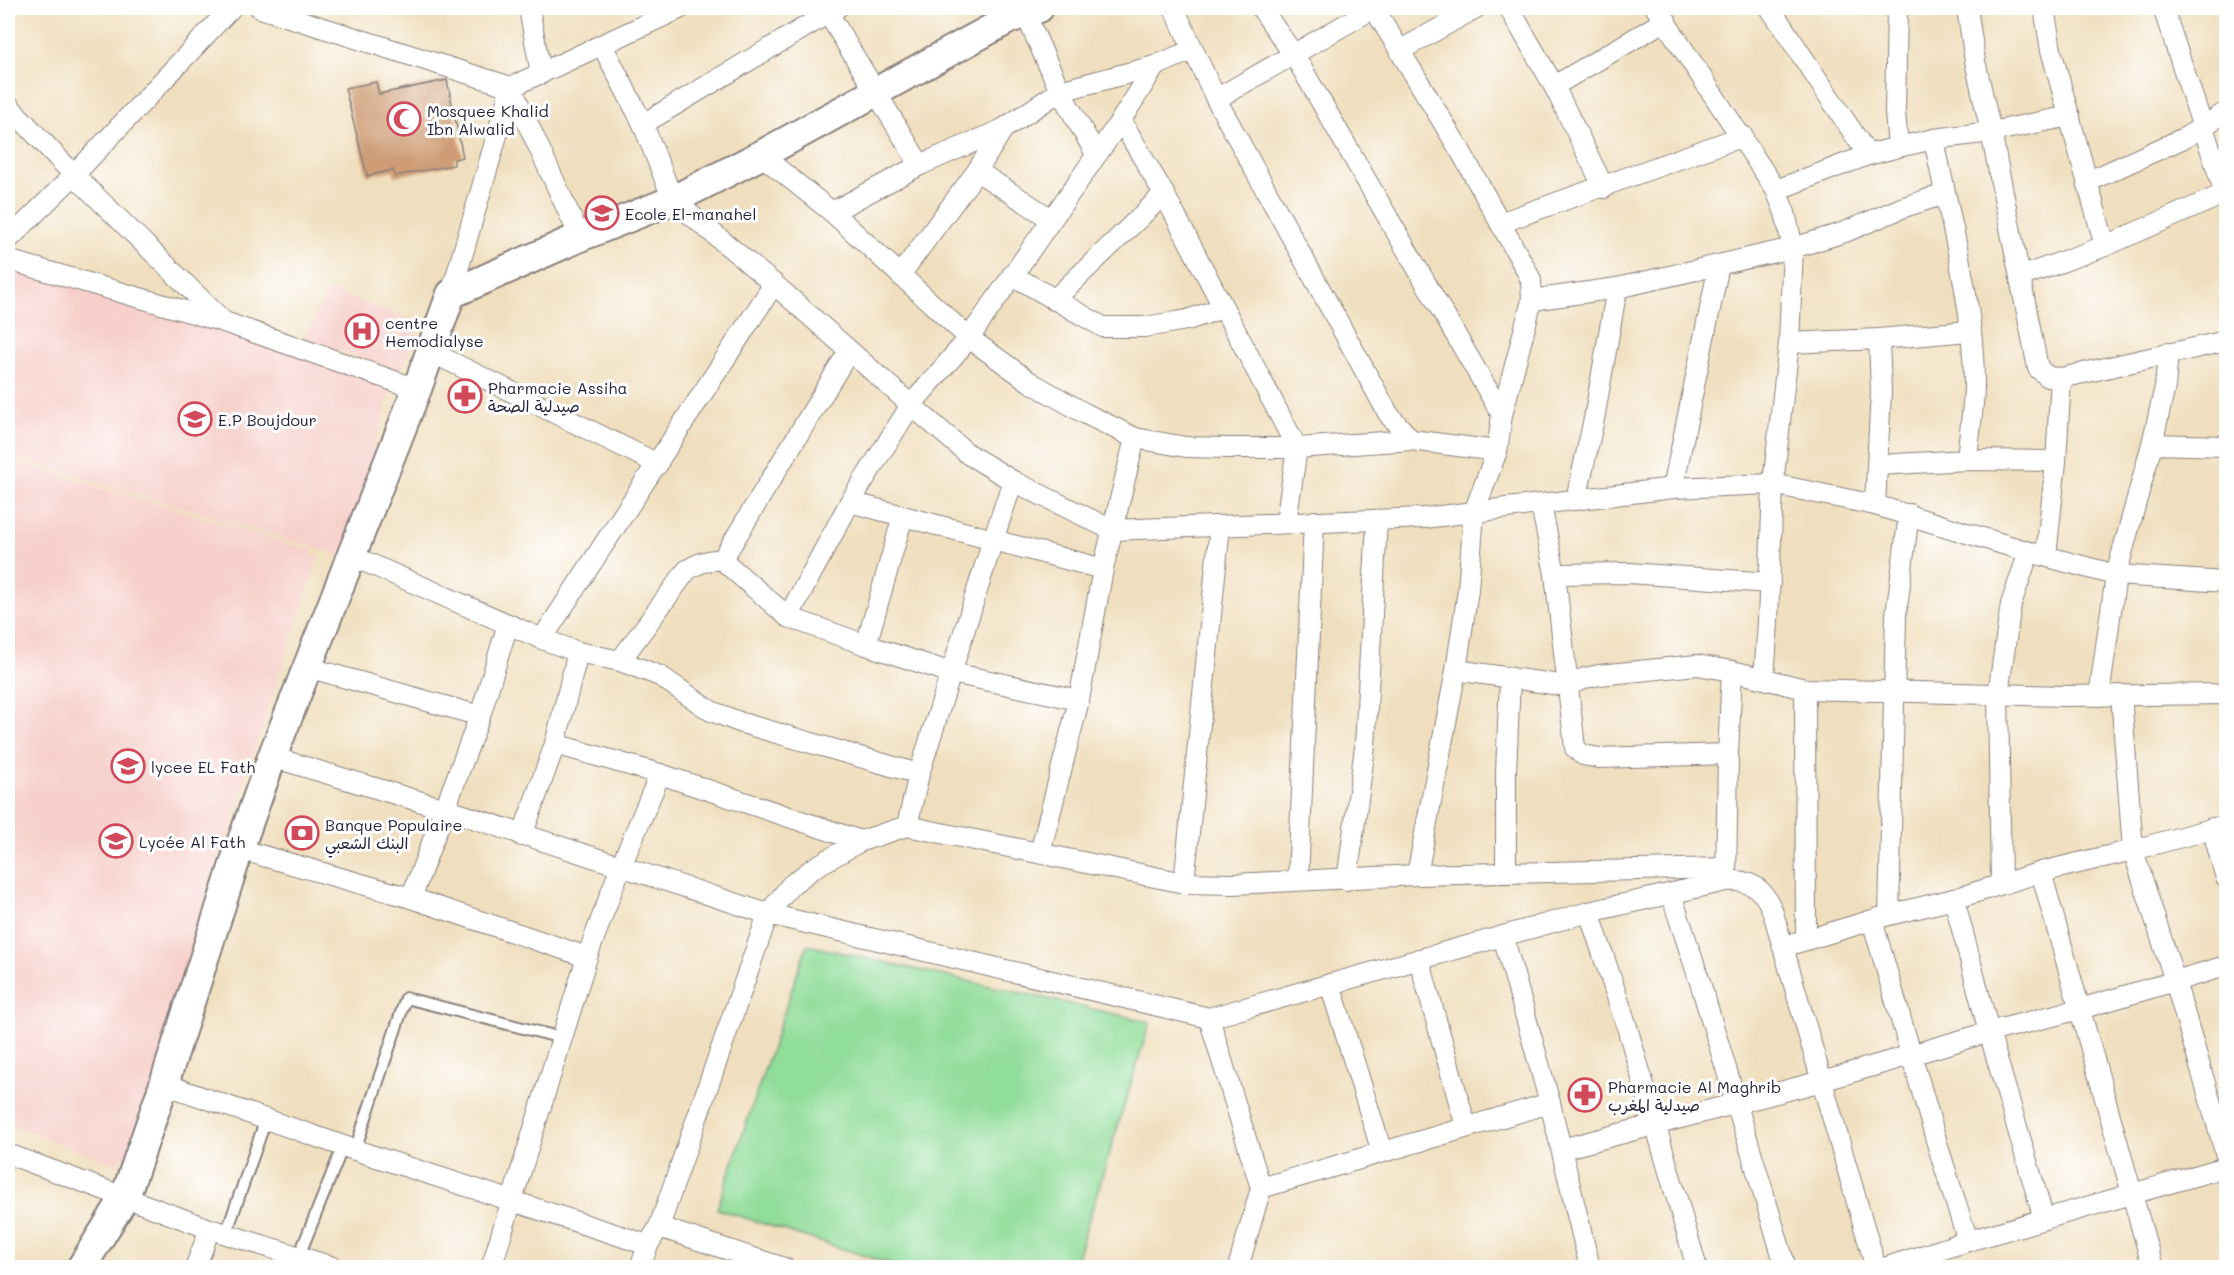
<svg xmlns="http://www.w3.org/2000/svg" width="2234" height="1275" font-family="Mali,'Playpen Sans Arabic',sans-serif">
<rect width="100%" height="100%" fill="#fff"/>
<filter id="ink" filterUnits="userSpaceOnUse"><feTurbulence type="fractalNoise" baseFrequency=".0167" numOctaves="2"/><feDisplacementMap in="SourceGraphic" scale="12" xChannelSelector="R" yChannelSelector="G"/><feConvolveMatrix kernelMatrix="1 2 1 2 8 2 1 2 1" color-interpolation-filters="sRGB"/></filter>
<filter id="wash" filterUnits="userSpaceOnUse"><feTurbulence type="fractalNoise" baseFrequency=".008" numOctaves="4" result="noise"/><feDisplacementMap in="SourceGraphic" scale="24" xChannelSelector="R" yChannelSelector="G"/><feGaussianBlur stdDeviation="1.35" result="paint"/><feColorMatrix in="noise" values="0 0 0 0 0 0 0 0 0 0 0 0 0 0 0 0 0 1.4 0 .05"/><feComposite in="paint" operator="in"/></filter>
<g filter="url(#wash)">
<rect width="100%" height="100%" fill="#f0dfbe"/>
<g fill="#f7d0cb">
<polygon points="8,267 393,382 342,556 8,455"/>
<polygon points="329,290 420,323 400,371 303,339"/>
<polygon points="8,459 313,551 312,556 318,558 248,768 130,1162 120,1159 118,1165 8,1124"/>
</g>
<polygon fill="#91dd9a" stroke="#5a806a" stroke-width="1.5" points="807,945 1150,1022 1074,1267 900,1267 717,1209"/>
<g id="blocks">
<polygon fill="#ce9c74" points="447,80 463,157 454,159 454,165 395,176 393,170 367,176 345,88 376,82 379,94"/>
</g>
</g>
<g filter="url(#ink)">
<use href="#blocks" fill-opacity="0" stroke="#89807c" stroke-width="1.5"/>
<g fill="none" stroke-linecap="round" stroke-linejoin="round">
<g stroke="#89807c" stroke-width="14">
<g id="lane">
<polyline points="355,1150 406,998 562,1038"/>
<polyline points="226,1234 266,1119"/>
<polyline points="299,1256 343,1146"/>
</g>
</g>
<g stroke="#89807c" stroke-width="22">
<g id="street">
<polyline points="260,8 511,87 580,237"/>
<polyline points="529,8 541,74"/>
<polyline points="1174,8 1216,99 1389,415 1411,440 1497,451"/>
<polyline points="1261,8 1294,55 1502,415"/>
<polyline points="1374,8 1461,152 1524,266 1531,280 1532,300 1502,415 1497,451 1474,512 1468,590 1456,670 1417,875"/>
<polyline points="1509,8 1554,86 1604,188"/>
<polyline points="1656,8 1776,190 1785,213 1793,248 1789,343 1773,484 1768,622 1764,678"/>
<polyline points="1770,8 1868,155"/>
<polyline points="1897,8 1895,112 1898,147"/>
<polyline points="1967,8 1975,61 1991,132 2038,368 2048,377 2061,378 2226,341"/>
<polyline points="2044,8 2051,50 2105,246"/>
<polyline points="2163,8 2226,196"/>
<polyline points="828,13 920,165"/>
<polyline points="1025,13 1060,91 1096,154"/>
<polyline points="602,45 643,124 673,200 774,284 911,405 969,338 1121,120 1155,66"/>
<polyline points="1399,51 1476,8"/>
<polyline points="1554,86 1666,20"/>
<polyline points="1216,99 1374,8"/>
<polyline points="8,105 74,175 222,320"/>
<polyline points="1121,120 1164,194 1297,448 1286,522"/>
<polyline points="643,124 837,8"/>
<path d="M1934 139C1949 218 1974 302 1974 383 1974 408 1969 435 1967 460"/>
<polyline points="761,155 832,212 969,338 1030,382 1086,414 1135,438 1186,447 1228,448 1297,448 1411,440"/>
<polyline points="977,171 1051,219"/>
<polyline points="2087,182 2186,137 2226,112"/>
<polyline points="1776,190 1868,155 1898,147 1934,139 1991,132 2070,116"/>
<polyline points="832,212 920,165 1003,129 1060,91 1155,66 1192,50"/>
<polyline points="1500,223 1743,136"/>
<polyline points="8,240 74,175 231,8"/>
<polyline points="8,260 224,322 417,389"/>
<polyline points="900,275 977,171 1003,129"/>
<polyline points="1012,275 1103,327 1144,327 1163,324 1187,320 1223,308"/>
<polyline points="2020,277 2105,246 2226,193"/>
<polyline points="451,294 511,87 681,8"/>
<polyline points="1054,300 1164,194"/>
<polyline points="1532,300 1617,288 1793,248 1845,232 1904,207 1945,194"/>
<polyline points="1789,343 1879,339 1969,331"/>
<polyline points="431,352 658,464"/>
<polyline points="2152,444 2226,446"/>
<polyline points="1878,465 1967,460 2056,461"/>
<polyline points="1673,488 1719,265"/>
<polyline points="1576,500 1594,419 1617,288"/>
<polyline points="850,502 1103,569"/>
<polyline points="1541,505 1555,574 1575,748 1583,755 1599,758 1728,754"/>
<polyline points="1875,505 1881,392 1879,339"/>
<polyline points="352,556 542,639 578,652 620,661 660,676 711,711 742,723 919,774"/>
<polyline points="2046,556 2056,461 2061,378"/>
<polyline points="722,560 849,351"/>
<polyline points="1555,574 1629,573 1770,583"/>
<polyline points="788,617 850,502 911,405 968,454 1013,481 1112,530 1424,518 1673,488 1773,484 1875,505 2029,552 2116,575 2226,582"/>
<polyline points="542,639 774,284"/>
<polyline points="866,645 903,516"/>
<path d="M620 661 687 570C699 563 708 559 722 560L788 617 866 645 952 673 1079 700"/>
<polyline points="307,667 480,716"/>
<polyline points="1456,670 1567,686 1585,678 1599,675 1697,665 1732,671 1805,689 2064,696 2226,694"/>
<polyline points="1805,689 1806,939"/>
<polyline points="2121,695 2133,850 2175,981 2226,1155"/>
<polyline points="2099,696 2116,575 2152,444 2165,387 2168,353"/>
<polyline points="555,744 660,774 861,841"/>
<path d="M272 757 445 809 768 914 1209 1018 1589 912 1726 881C1771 878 1772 913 1783 947L1889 915 1954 899 2041 872 2133 850 2226 825"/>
<polyline points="907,826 919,774 993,540 1013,481"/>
<polyline points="2212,828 2226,878"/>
<polyline points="522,836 555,744 578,652"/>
<polyline points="239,849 411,898 587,957"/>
<polyline points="1040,853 1079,700 1103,569 1135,438"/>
<polyline points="2041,872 2153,1268"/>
<polyline points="1506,873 1506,772 1510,679"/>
<polyline points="1298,880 1314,521"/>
<polyline points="1347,880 1365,747 1377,521"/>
<polyline points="1726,881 1728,754 1732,671"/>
<polyline points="1184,883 1220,526"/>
<polyline points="2001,884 1998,694 2011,604 2029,552"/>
<polyline points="1671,894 1700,982 1786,1268"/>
<polyline points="411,898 480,716 508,624"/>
<polyline points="1954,899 1989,1032 2044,1219"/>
<polyline points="1589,912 1627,1027 1697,1268"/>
<polyline points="1889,915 1896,615 1909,514"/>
<polyline points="1872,920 1939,1150 1968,1241"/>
<polyline points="1503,936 1550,1103 1590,1268"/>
<polyline points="1783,947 1876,1268"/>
<polyline points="1419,959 1466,1127"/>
<polyline points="1330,984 1382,1152"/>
<polyline points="1209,1018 1261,1188 1238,1268"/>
<polyline points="164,1084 355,1150 648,1245"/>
<polyline points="1562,1149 1822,1081 1989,1032 2080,1009 2226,966"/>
<polyline points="8,1154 210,1229 336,1268"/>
<polyline points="1261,1188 1550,1103"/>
<polyline points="659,1227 768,914 791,885 815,867 861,841 907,826 1184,883 1232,884 1417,875 1726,868"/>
<polyline points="195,1268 210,1229"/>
<polyline points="491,1268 587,957 621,866 660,774"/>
<polyline points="640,1268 648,1245 659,1227 784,1268"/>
<polyline points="1884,1268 1968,1241 2226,1167"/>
</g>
</g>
<g stroke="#89807c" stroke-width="32">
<polyline id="secondary" points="81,1268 125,1197 164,1084 239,849 272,757 417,389 451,294 580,237 673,200 761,155 1009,19 1039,8"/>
</g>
<use href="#lane" stroke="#fff" stroke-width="10"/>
<use href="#street" stroke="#fff" stroke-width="20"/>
<use href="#secondary" stroke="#fff" stroke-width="28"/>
</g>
</g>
<defs>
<g id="mosque-ring" transform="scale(1.725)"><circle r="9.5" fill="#fff" stroke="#d1495b" stroke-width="1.5"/><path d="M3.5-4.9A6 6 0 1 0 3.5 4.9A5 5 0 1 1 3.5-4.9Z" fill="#d1495b"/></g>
<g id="school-ring" transform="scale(1.725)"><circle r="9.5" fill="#fff" stroke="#d1495b" stroke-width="1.5"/><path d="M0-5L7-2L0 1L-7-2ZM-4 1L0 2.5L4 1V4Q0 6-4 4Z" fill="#d1495b"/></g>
<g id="hospital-ring" transform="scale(1.725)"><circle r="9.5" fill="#fff" stroke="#d1495b" stroke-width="1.5"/><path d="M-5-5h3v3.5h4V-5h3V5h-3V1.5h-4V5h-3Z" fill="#d1495b"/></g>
<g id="pharmacy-ring" transform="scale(1.725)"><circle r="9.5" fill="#fff" stroke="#d1495b" stroke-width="1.5"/><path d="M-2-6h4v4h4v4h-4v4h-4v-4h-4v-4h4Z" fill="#d1495b"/></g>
<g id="bank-ring" transform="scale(1.725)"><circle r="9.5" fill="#fff" stroke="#d1495b" stroke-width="1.5"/><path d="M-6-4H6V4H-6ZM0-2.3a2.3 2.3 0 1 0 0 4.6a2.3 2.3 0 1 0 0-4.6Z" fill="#d1495b"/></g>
</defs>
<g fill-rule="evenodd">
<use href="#mosque-ring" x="404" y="119"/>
<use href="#school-ring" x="602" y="213"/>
<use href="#hospital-ring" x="362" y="331"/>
<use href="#pharmacy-ring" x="465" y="396"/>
<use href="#school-ring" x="195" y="419"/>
<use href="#school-ring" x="128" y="766"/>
<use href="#bank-ring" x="302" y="833"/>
<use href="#school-ring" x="116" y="841"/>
<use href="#pharmacy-ring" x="1585" y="1095"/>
</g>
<g text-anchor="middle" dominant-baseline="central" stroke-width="6" stroke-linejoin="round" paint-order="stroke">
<g font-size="16" fill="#22223b" stroke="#fff" text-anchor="start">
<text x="427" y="110">Mosquee Khalid<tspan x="427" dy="18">Ibn Alwalid</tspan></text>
<text x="625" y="213">Ecole El-manahel</text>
<text x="385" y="322">centre<tspan x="385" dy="18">Hemodialyse</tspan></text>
<text x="488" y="387">Pharmacie Assiha<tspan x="488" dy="18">صيدلية الصحة</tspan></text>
<text x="218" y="419">E.P Boujdour</text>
<text x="151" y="766">lycee EL Fath</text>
<text x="325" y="824">Banque Populaire<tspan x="325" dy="18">البنك الشعبي</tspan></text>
<text x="139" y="841">Lycée Al Fath</text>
<text x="1608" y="1086">Pharmacie Al Maghrib<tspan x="1608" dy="18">صيدلية المغرب</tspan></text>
</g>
</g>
<rect width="2234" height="1275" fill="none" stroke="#fff" stroke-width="30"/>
</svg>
